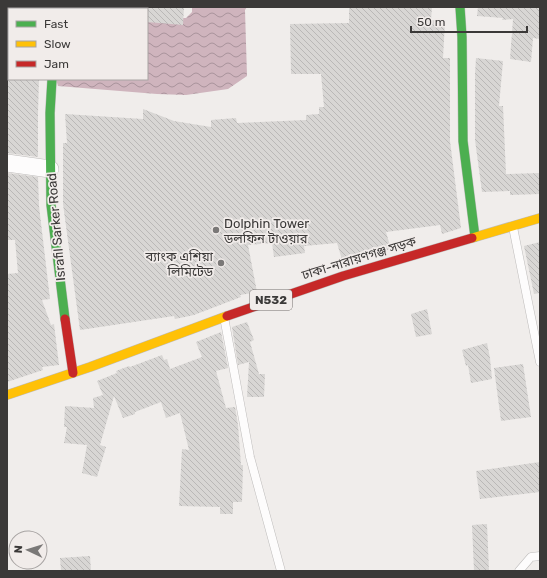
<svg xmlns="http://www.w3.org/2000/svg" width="547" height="578" font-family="Rubik,'Noto Sans Bengali',sans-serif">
<defs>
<pattern id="water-waves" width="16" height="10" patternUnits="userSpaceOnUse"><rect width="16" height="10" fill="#cfb4bd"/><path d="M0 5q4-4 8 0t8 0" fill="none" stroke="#a9939b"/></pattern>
<pattern id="building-back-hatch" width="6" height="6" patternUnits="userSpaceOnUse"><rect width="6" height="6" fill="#d8d6d4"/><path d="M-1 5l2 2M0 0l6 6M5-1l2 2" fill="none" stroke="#bab8b7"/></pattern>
</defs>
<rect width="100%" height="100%" fill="#f0edeb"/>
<polygon fill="url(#water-waves)" points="192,7 247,7 245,10 247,76 228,89 186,95 157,94 58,86 56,79 147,79 147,13 177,18 186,18 192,12"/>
<g fill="url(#building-back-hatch)">
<polygon points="147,7 184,7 183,25 147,22"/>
<polygon points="349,7 432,7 431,20 445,21 443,58 450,58 450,141 461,228 442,234 440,225 386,232 391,249 343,263 337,243 304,246 305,253 274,257 272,243 248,245 257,292 240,295 241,297 194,315 175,319 174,316 80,330 63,204 63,143 67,143 65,114 143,119 143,109 174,121 211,127 211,120 236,118 237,123 306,120 306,115 319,114 319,107 324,107 321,74 291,74 290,24 349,23"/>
<polygon points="478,7 540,7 540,39 533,38 531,62 510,59 513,19 502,20 503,18 477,16"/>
<polygon points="476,58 503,61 499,106 503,106 506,174 540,173 540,194 510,195 510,191 482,192 475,140 475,74"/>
<polygon points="7,79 39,79 38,113 38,157 7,153"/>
<polygon points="7,173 38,177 39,206 50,299 42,300 51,325 54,324 59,365 42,367 43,370 7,382 7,274 18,273 15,240 7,240"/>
<polygon points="540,242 540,293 534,294 524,246"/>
<polygon points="427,309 432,334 416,337 411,314"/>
<polygon points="247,322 254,340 250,342 259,374 265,374 264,397 247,397 249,362 238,365 232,327"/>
<polygon points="221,332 228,368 216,371 226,408 235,407 238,425 241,465 243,465 242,502 233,502 233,514 220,514 220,507 179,506 182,449 189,450 180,413 166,418 161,402 135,412 135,414 123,418 114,396 100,445 106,447 97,477 82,473 87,445 64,443 67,427 64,427 65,406 94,408 93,398 103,395 97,381 117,373 116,371 129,366 130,367 162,355 164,360 167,359 170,369 202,357 196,342"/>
<polygon points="487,343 490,358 492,379 471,383 468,365 466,366 462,350"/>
<polygon points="523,364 531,417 501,421 494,368"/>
<polygon points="540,462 540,492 480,499 476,471"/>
<polygon points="487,524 489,571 474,571 472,525"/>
<polygon points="90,556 91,571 61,571 60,558"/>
</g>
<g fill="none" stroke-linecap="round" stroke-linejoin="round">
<g stroke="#bebcbb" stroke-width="9">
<g id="lane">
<polyline points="513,227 540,362"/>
<polyline points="224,317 250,457 281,571"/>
<polyline points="519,571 531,557 540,556"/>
</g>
</g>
<g stroke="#bebcbb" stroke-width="18">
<g id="street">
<polyline points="55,9 55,7"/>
<polyline points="7,163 50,169"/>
</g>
</g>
<g stroke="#bebcbb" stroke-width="10">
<g id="fast">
<polyline points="460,7 462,37 463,141 475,237"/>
<polyline points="52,79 50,113 51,205 65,319"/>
</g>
</g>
<g stroke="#bebcbb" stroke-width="10">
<g id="slow">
<polyline points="472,238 540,218"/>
<polyline points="7,395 90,367 227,316"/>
</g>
</g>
<g stroke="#bebcbb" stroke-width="10">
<g id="jam">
<polyline points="227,316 343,276 472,238"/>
<polyline points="65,319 73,373"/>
</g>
</g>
<use href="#lane" stroke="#fdfcfc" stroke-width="8"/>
<use href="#street" stroke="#fdfcfc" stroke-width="17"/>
<use href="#fast" stroke="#4caf50" stroke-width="9"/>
<use href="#slow" stroke="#ffc107" stroke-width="9"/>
<use href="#jam" stroke="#c62828" stroke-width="9"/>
</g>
<g fill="#7a7877" stroke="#f1ecea" stroke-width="1.5">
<circle cx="216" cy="230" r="4"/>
<circle cx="221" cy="263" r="4"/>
</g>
<g text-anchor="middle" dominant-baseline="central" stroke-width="3.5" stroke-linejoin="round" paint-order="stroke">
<rect fill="#f1ecea" stroke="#726f6d" stroke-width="1" x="250" y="290" width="42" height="20" rx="3"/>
<g font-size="12" font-weight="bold" fill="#3b3938">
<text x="271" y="300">N532</text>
</g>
<g font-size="13" fill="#3b3938" stroke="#f1ecea" text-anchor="start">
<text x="224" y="223">Dolphin Tower<tspan x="224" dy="15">ডলফিন টাওয়ার</tspan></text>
<text x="213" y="256" text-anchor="end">ব্যাংক এশিয়া<tspan x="213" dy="15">লিমিটেড</tspan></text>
</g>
<g font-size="13" fill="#3b3938" stroke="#f1ecea">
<text transform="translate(56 227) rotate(-95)">Israfil Sarker Road</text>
<text transform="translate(359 258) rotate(-17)">ঢাকা-নারায়ণগঞ্জ সড়ক</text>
</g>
</g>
<rect width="547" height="578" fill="none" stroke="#3b3938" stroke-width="16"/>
<rect x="8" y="8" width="140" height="72" fill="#f1ecea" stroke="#a8a4a3"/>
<rect x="16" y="21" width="20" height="6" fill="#4caf50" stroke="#a8a4a3"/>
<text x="44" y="28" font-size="12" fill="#3b3938">Fast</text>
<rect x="16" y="41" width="20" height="6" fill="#ffc107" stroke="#a8a4a3"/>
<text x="44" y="48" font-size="12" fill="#3b3938">Slow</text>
<rect x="16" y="61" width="20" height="6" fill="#c62828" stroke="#a8a4a3"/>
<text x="44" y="68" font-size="12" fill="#3b3938">Jam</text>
<g transform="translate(28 550) rotate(274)"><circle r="19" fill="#f1ecea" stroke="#a8a4a3"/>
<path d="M0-3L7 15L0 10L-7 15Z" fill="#7a7877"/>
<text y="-6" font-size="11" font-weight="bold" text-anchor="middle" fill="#3b3938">N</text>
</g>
<path d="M411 26v6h116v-6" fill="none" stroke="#3b3938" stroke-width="2"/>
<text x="417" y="26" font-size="12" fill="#3b3938" stroke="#f1ecea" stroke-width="3" paint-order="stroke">50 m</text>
</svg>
